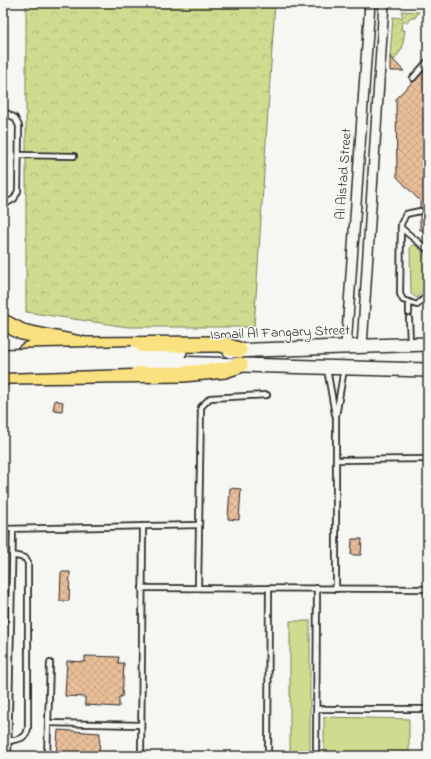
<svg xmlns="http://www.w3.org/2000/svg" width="431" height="759" font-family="'Indie Flower',sans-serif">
<defs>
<pattern id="forest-crowns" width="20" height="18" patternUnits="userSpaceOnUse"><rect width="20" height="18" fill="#cddc8f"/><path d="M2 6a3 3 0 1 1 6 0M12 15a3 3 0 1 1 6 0" fill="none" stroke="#b0bd7c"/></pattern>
<pattern id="garden-furrows" width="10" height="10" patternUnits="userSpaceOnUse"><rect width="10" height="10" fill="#cddc8f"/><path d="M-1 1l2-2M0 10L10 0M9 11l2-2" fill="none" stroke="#b0bd7c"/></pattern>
<pattern id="building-cross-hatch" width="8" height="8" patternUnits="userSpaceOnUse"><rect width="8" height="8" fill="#e9be99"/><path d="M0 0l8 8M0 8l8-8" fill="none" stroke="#c8a384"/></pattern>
</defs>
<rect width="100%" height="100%" fill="#f6f6f2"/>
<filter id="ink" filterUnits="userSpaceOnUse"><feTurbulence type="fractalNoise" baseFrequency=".025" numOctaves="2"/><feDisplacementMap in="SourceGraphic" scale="8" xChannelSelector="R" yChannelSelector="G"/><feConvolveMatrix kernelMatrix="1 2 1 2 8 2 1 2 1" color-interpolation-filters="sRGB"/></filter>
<g filter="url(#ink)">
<g fill="#cddc8f" stroke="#7c845d">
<polygon points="414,244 428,257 428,285 417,298 411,294 410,247"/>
<rect x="290" y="621" width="20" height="135"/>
<polygon points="324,717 409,719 409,756 324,756"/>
</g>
<polygon fill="url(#forest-crowns)" stroke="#7c845d" points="26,3 275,3 254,327 128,327 26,312"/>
<polygon fill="url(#garden-furrows)" stroke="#7c845d" points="402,11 419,12 415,18 409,18 408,22 402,22 401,30 405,30 402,49 394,60 390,56 393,17 402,18"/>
<g fill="url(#building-cross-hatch)" stroke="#2b2b2b">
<polygon points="390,56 398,65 404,71 390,71"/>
<polygon points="428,67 428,230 420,230 420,215 424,211 420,207 420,201 397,177 396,98"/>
<polygon points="55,400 63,402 62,411 53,410"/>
<polygon points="230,488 241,489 239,520 228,519"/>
<polygon points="352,539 362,539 361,555 351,555"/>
<polygon points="61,572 70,572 69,601 60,601"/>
<polygon points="85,656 119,657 118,663 124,663 122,697 119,697 119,707 85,705 85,697 65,696 67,661 85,662"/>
<polygon points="58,730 100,733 99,756 56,756"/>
</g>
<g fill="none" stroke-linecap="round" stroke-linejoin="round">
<g stroke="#2b2b2b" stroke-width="8">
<g id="service">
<polyline points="413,78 428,61"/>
<polyline points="3,111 15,118 19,126 18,191 14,199 3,205"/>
<polyline points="19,155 74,156"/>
<polyline points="420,211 406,214 401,224 400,294 403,300 417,305 428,295"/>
<polyline points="401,228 428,250"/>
<polyline points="409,302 409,313"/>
<polyline points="409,318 410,343"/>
<polyline points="327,369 335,414"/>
<polyline points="336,460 428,459"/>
<polyline points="3,529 199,525"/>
<polyline points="142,588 428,589"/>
<polyline points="198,588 201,407 210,398 267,395"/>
<polyline points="336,589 336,416 344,369"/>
<polyline points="317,709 428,709"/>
<polyline points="48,723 141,725"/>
<path d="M8 741C18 739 26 740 28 728V563L25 558 12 555"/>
<polyline points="8,756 13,529"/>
<polyline points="47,756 50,663"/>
<polyline points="141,756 143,526"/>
<polyline points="268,756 269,588"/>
<polyline points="316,756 317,588"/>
</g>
</g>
<g stroke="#2b2b2b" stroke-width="12">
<g id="minor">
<polyline points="346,347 370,3"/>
<polyline points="362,347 384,3"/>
</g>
</g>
<g stroke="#2b2b2b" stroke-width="16">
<g id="secondary">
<polyline points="230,351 428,344"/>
<polyline points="132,353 180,352"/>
<polyline points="132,362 428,370"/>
</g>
</g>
<g stroke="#2b2b2b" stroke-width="18">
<g id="trunk">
<polyline points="3,322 22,332 86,345 213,344 221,344 239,350"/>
<path d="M20 366C19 343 45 347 61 347"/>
<polyline points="3,378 8,376 183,374 225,370 240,365"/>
</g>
</g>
<use href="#service" stroke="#f6f6f2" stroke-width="4.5"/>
<use href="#minor" stroke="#f6f6f2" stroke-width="9"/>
<use href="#secondary" stroke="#f6f6f2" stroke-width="13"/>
<use href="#trunk" stroke="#fae180" stroke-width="15"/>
<g stroke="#2b2b2b" stroke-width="16" stroke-linecap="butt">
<g id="secondary-bridge">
<polyline points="3,356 132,353"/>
<polyline points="3,366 132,362"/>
</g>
</g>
<use href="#secondary-bridge" stroke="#f6f6f2" stroke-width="13"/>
</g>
</g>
<g text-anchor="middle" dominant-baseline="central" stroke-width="3" stroke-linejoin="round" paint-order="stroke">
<g font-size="14" fill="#2b2b2b" stroke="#f6f6f2">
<text transform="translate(344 174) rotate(-86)">Al Aistad Street</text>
<text transform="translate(280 333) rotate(-2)">Ismail Al Fangary Street</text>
</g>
</g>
<rect width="431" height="759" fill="none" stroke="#f6f6f2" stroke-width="16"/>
<rect x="8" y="8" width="415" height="743" fill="none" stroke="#2b2b2b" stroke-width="1.5" filter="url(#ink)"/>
</svg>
